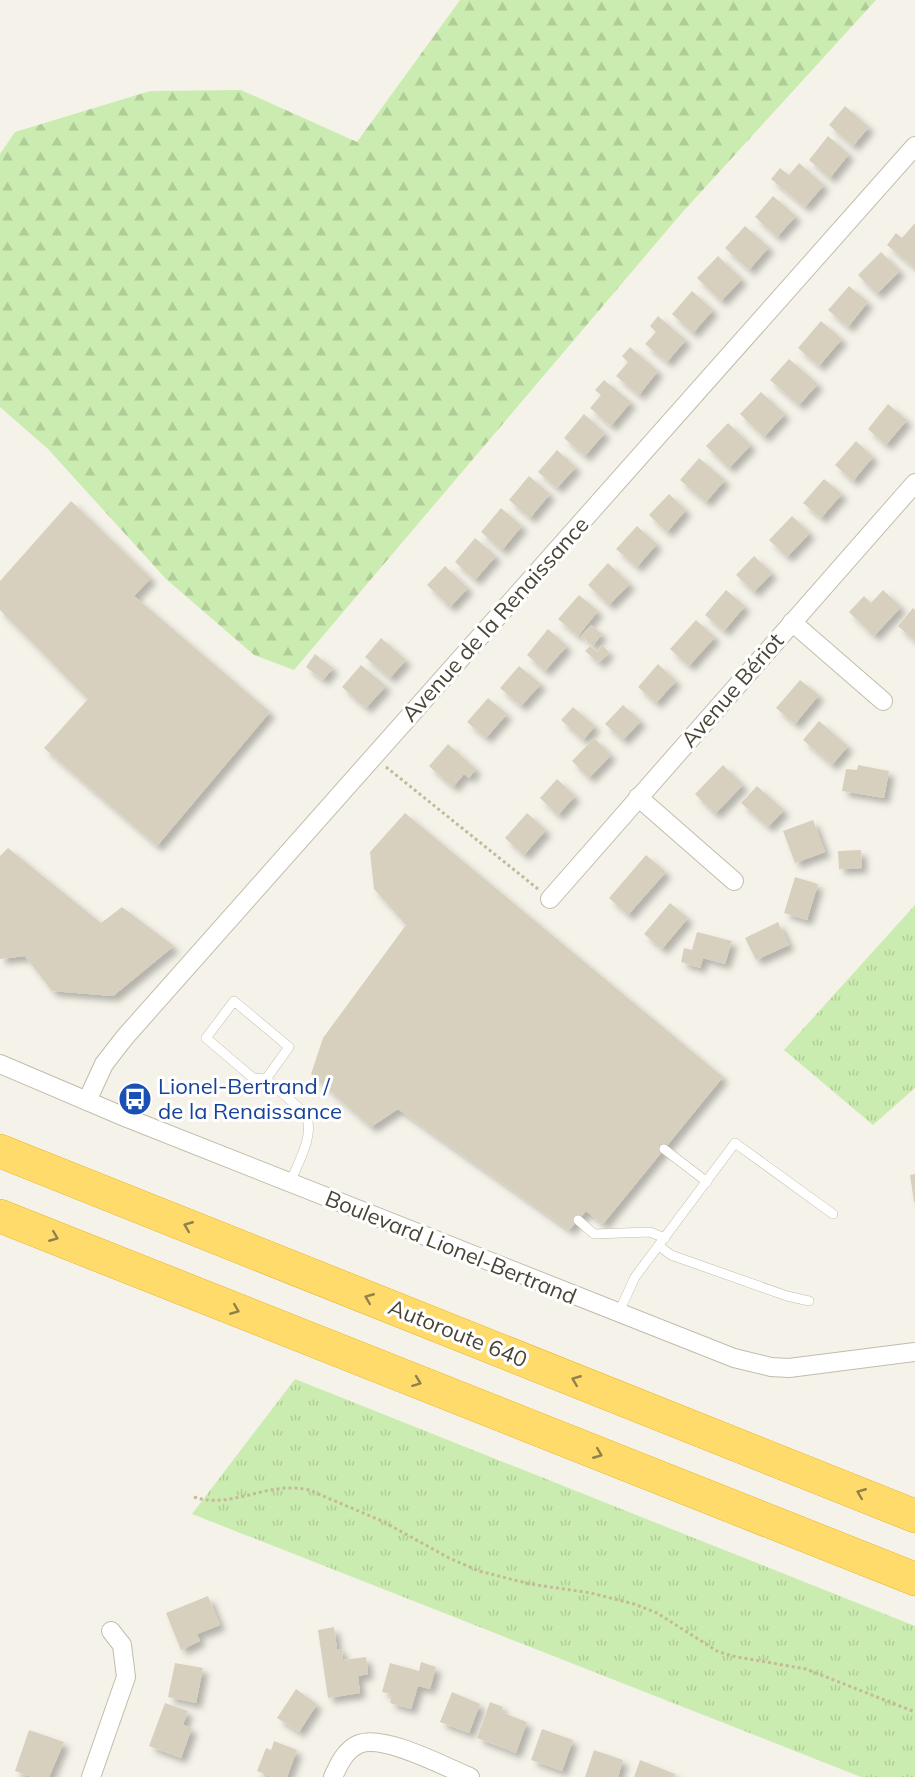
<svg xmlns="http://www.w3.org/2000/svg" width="915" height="1777" font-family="Mulish,sans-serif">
<defs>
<pattern id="grass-tufts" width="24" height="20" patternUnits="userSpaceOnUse" patternTransform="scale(1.5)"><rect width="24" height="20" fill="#cbecb0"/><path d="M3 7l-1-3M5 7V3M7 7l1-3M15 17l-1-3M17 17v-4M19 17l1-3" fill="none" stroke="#b0cc98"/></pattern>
<pattern id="forest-firs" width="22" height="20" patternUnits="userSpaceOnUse" patternTransform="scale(1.5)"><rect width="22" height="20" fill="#cbecb0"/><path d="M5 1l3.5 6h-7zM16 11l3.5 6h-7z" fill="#b0cc98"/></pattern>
<filter id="shadow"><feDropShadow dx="5.5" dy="5.5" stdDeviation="3" flood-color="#0004"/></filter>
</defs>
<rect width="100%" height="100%" fill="#f5f3e9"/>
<g fill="url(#grass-tufts)">
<polygon points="915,905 915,1088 873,1125 784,1050"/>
<polygon points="295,1379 915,1626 915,1777 861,1777 192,1514"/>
</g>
<polygon fill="url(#forest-firs)" points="460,0 876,0 680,215 294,670 254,655 166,579 48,449 0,407 0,154 15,132 150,91 241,90 357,142"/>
<g fill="#d8d0be" filter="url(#shadow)">
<polygon points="845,106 869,127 853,146 829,125"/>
<polygon points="828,136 849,154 830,178 809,160"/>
<polygon points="799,163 824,185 805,207 771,179 780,168 789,175"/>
<polygon points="773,196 796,216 777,237 755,217"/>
<polygon points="915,223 915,266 914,267 887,245 896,233 902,238"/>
<polygon points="745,226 769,247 749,270 725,248"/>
<polygon points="881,252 900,271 877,294 858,275"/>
<polygon points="718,256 742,279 721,301 697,278"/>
<polygon points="849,286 868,302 848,327 828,310"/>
<polygon points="692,291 713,310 693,333 672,314"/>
<polygon points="658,316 686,340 667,362 645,344 656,332 650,326"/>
<polygon points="821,321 842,339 819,366 798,348"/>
<polygon points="630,347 658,371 639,395 616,376 628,362 622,356"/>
<polygon points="789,359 818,384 799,405 770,380"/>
<polygon points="604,380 631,402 611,426 590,408 601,395 595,390"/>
<polygon points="761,392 785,414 764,437 740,414"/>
<polygon points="888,404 907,420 886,445 868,429"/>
<polygon points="584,414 605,433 585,456 564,438"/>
<polygon points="728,423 751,445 729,468 706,446"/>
<polygon points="856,441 873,457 853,481 835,465"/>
<polygon points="557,450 576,467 557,488 538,472"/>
<polygon points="699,458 725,480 706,502 680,480"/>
<polygon points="529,476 550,494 530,518 509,500"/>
<polygon points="824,479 842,494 821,518 803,503"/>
<polygon points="669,494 686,510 667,532 649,515"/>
<polygon points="71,501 151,578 134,596 270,712 157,846 44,748 88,699 0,610 0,581"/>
<polygon points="501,508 522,526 502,550 481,532"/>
<polygon points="792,516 810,533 787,557 769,540"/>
<polygon points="637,526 657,544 637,567 616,549"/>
<polygon points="475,538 496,556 475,580 455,562"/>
<polygon points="754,556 772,573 754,592 736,575"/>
<polygon points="608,563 630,584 609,605 588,585"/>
<polygon points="445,566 468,588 450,607 427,585"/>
<polygon points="726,590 745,606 724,631 705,615"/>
<polygon points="883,590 901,607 874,636 849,612 864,596 871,603"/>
<polygon points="579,595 598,611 578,636 558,619"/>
<polygon points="913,608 915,610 915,641 898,626"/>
<polygon points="696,620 715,637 689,666 670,649"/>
<polygon points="591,625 602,634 593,646 581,636"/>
<polygon points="548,629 567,646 545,671 527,655"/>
<polygon points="381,638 406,660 390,678 365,657"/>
<polygon points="602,645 609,652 599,663 585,651 590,646 597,652"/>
<polygon points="315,654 333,668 323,680 306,667"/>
<polygon points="658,664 676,681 656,703 638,687"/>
<polygon points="361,665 386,686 366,708 342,687"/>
<polygon points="519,666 541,684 521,706 500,688"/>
<polygon points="800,680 819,695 795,724 776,708"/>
<polygon points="488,698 507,714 486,738 467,722"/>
<polygon points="623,705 641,721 623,740 605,724"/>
<polygon points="573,707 595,726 583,740 561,720"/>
<polygon points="819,721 848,746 832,765 803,740"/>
<polygon points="594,738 611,755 589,778 572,761"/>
<polygon points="448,744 476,769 469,778 464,774 453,787 429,766"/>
<polygon points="723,765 743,785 715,814 695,794"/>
<polygon points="858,765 889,771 884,798 842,791 846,769 857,770"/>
<polygon points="557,779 575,796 558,815 540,798"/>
<polygon points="757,786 784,810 768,827 741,803"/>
<polygon points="405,813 723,1077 603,1224 586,1211 569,1230 398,1109 371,1127 311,1074 323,1038 406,925 374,889 370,852"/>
<polygon points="527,813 546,830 524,855 505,838"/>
<polygon points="813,820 825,852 795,863 783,831"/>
<polygon points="8,848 101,923 122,907 174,946 113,996 52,991 25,956 0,959 0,856"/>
<polygon points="861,850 862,868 839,869 838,851"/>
<polygon points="646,855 666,872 628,915 609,898"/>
<polygon points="795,877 818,884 807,920 784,913"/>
<polygon points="670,903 688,918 662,949 644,934"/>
<polygon points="778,922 789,945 756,960 745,938"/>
<polygon points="697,932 732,941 725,964 703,958 700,968 681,962 684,948 692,950"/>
<polygon points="915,1174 915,1202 914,1202 910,1175"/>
<polygon points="208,1596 220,1625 197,1634 200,1641 181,1650 166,1613"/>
<polygon points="334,1627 337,1649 342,1649 343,1660 366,1657 368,1674 358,1676 360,1693 328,1698 318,1630"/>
<polygon points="421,1662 436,1667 430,1689 418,1686 411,1709 390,1703 392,1694 382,1692 390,1663 419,1671"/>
<polygon points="175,1663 203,1668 196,1703 168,1697"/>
<polygon points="296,1689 317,1704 299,1732 277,1718"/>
<polygon points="452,1692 480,1704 469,1733 440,1722"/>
<polygon points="490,1702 503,1707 501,1712 527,1722 516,1753 477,1738"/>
<polygon points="165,1703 188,1711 183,1725 192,1728 181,1758 149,1746"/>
<polygon points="542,1729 573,1740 562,1771 531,1760"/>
<polygon points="29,1730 64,1742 49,1777 32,1777 15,1771"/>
<polygon points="274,1741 297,1750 287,1777 273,1777 257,1771 266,1748 271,1750"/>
<polygon points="594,1750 623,1760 618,1777 585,1777"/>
<polygon points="640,1760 675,1774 674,1777 634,1777"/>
</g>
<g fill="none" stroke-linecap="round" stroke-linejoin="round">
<g stroke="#c2bcab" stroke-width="10">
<g id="lane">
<path d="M266 1079 289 1047 234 1001 206 1038 253 1078 266 1079 306 1114C315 1136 298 1162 290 1183"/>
<polyline points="664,1149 707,1182"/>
<polyline points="578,1220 594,1234 650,1232 665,1238"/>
<polyline points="659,1246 671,1255 787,1296 809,1301"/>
<polyline points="618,1314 635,1277 735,1143 833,1214"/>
</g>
</g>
<g stroke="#c2bcab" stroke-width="20">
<g id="street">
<polyline points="792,622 883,701"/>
<polyline points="638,797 734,881"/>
<polyline points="550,899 915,483"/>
<polyline points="0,1064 127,1118 734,1358 771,1367 789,1368 915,1352"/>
<polyline points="87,1101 104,1064 125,1037 915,146"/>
<polyline points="91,1777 126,1677 122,1645 111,1631"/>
<path d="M333 1777C339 1764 345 1750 359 1744 384 1734 445 1767 470 1777"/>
</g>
</g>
<g stroke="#e7b531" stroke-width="34">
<g id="highway">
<polyline points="0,1151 915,1516"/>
<polyline points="0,1216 915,1579"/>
</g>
</g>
<g stroke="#c4ba9b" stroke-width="3" stroke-dasharray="3 3" stroke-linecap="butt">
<polyline points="386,767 538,889"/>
<path d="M194 1497C231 1510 269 1480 309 1490L382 1521 449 1558 479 1571 530 1584 591 1593 634 1604 657 1613 717 1651 732 1656 806 1669 915 1712"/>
</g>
<use href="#lane" stroke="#fff" stroke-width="9"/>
<use href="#street" stroke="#fff" stroke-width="18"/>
<use href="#highway" stroke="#ffdb6b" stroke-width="33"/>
</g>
<defs><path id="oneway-chevron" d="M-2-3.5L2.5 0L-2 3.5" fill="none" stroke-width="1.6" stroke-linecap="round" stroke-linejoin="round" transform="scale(1.5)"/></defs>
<g stroke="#92804c">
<use href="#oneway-chevron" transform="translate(188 1226) rotate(-158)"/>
<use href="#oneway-chevron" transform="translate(54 1237) rotate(22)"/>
<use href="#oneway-chevron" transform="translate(369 1298) rotate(-158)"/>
<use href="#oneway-chevron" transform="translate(235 1310) rotate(22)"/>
<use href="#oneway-chevron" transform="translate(576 1380) rotate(-158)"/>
<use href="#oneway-chevron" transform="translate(417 1382) rotate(21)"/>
<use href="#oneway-chevron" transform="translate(598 1454) rotate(22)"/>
<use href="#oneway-chevron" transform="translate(861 1493) rotate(-158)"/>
</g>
<defs>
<g id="bus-disc" transform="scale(1.725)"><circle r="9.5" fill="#1a4fb4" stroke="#fff"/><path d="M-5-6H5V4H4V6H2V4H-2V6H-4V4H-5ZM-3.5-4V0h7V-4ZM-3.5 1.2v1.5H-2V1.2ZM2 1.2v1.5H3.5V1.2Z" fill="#fff"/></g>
</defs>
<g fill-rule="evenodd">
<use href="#bus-disc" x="135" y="1099"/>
</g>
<g text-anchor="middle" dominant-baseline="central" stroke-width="6" stroke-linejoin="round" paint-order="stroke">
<g font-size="22" fill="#4a4437" stroke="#fff">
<text transform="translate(495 619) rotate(-48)">Avenue de la Renaissance</text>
<text transform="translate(732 690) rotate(-49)">Avenue Bériot</text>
<text transform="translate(451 1247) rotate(22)">Boulevard Lionel-Bertrand</text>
<text transform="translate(458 1333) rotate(22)">Autoroute 640</text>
</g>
<g font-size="22" fill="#164399" stroke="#fff" text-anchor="start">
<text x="158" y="1086">Lionel-Bertrand /<tspan x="158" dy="25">de la Renaissance</tspan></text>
</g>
</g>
</svg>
